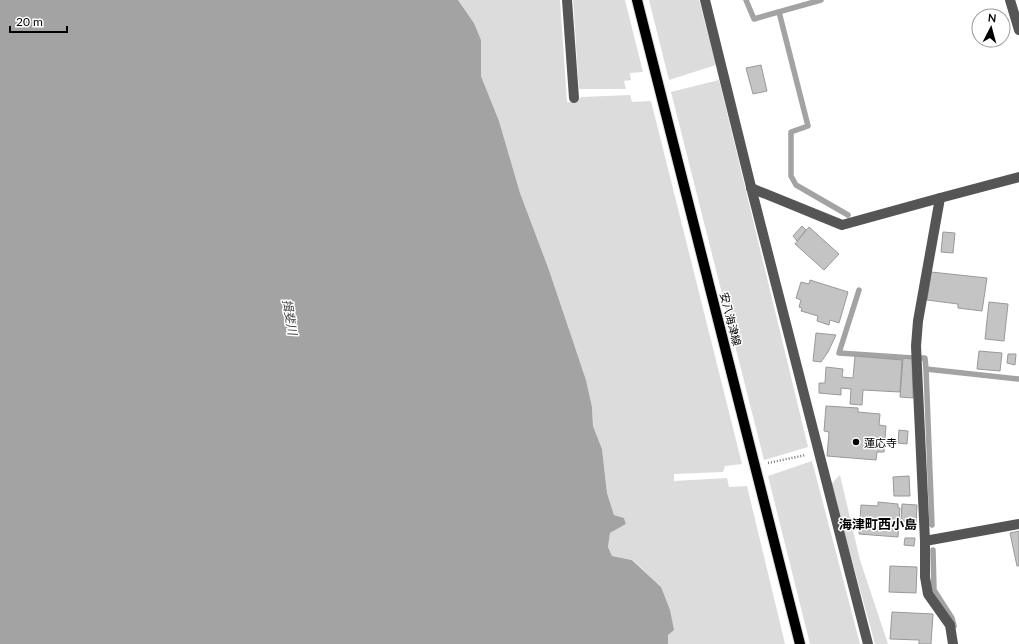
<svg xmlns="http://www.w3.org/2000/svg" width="1019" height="644" font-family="Lato,'Noto Sans JP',sans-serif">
<rect width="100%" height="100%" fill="#fff"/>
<g fill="#dcdcdc">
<polygon points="458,0 560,0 567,102 577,102 581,97 630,95 632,102 651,101 742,464 725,466 723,472 674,474 674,481 727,478 729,487 747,486 785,644 668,644 661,587 633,560 612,556 608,547 610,533 626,524 624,518 614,515 607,493 602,449 593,426 592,407 586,380 549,270 520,193 499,121 481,76 481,40 474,23"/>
<polygon points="573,0 625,0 643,72 630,73 631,80 624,81 626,89 579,89"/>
<polygon points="649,0 699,0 716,65 669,80"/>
<polygon points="719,80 808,447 764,460 671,92"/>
<polygon points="812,461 860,644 810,644 768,476"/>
<polygon points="840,475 860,560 888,644 875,644 831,484"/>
</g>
<polygon fill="#a3a3a3" points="0,0 458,0 474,23 481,40 481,76 499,121 520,193 549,270 586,380 592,407 593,426 602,449 607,493 614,515 624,518 626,524 610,533 608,547 612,556 632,560 661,587 670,610 674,630 668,635 668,644 0,644"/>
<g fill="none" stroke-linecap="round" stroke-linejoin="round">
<g stroke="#a3a3a3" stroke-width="5.5">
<polyline points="746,0 754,19 821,0"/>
<polyline points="779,12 808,126 791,132 791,176 796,185 848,215"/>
<polyline points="859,290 839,353 913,358"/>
<polyline points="922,358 925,358 926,369"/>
<polyline points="932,525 926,369 1019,379"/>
<polyline points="933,550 934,590 952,618 954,626"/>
</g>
</g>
<g fill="#c4c4c4" stroke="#999">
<polygon points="761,65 767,91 753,94 746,68"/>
<polygon points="802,226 806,230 797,241 793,236"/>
<polygon points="809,227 839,254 824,270 795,244"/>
<polygon points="943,232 955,233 953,253 941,252"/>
<polygon points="931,272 987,278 982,311 958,308 958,304 927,300"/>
<polygon points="810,280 848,292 839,323 830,320 829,325 817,321 818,316 801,311 802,308 799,307 801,300 796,298 801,282 809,284"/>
<polygon points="989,302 1008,304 1004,341 985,339"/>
<polygon points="816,333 836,335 828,352 821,362 813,361"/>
<polygon points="979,351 1002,353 1000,371 977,369"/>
<polygon points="1008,354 1016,354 1015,365 1007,363"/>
<polygon points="855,356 902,360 900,392 863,390 862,405 850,404 851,389 841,388 841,395 819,393 819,383 825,383 826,367 843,369 842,377 853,378"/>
<polygon points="903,358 912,359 913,398 900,397"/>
<polygon points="826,406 858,408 858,412 880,414 879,425 886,426 884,452 877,452 876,460 827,456 829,432 824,431"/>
<polygon points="899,430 908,431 907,444 898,443"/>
<polygon points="909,476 910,496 894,496 893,477"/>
<polygon points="878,502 898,504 898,508 900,508 898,537 859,534 861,505 878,506"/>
<polygon points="902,504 917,505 916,522 901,521"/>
<polygon points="1019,531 1019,566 1017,566 1010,533"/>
<polygon points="905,538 915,538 914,546 904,545"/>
<polygon points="890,566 917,567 916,593 889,592"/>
<polygon points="892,612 933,614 931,644 919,644 919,640 890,639"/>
</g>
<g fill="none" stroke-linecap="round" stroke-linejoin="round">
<g stroke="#dbdbdb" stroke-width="12">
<polyline id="major" points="637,0 800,644"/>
</g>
<polyline stroke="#777" stroke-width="2.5" stroke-dasharray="1 2" stroke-linecap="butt" points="768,463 806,455"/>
<g stroke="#555" stroke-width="10">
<polyline points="567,0 574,98"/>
<polyline points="705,0 753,195 868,644"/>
<polyline points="1010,0 1019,30"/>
<polyline points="1019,177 940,198 918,321 916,346 925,541 1019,524"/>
<polyline points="751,188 842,225 940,198"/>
<polyline points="925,541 925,577 928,594 950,625 953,644"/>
</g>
<use href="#major" stroke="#000" stroke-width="10"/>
</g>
<circle fill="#000" stroke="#fff" stroke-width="1.5" cx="856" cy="442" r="4"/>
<g text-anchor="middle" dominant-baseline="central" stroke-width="3" stroke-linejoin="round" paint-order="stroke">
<g font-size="11" fill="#000" stroke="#fff">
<text transform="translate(731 319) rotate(76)">安八海津線</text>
</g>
<g font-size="11" fill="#000" stroke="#fff" text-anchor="start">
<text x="864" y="442">蓮応寺</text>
</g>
<g font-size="12" font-style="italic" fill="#444" stroke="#fff">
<text transform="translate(290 317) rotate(80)">揖斐川</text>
</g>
<g font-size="13" font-weight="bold" fill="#000" stroke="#fff">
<text x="878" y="524">海津町西小島</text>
</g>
</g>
<g transform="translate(991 28) rotate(6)"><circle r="19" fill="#ffffff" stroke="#999999"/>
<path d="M0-3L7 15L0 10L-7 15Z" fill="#000000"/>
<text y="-6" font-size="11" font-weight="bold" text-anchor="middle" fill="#000000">N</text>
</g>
<path d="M10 26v6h57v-6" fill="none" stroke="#000000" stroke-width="2"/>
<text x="16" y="26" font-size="12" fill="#000000" stroke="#ffffff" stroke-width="3" paint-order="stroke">20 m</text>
</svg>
